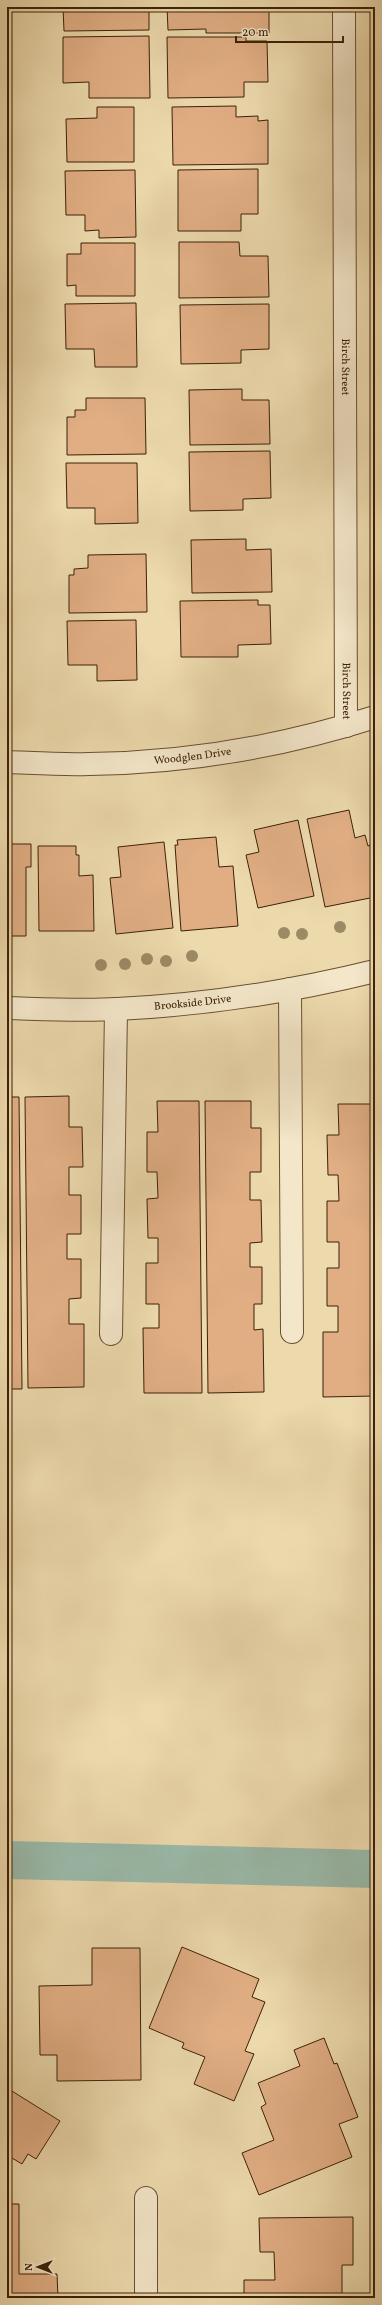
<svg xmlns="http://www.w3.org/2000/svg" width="382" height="2305" font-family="Vollkorn,serif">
<rect width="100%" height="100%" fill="#ecd9ac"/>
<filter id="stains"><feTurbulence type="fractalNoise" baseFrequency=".005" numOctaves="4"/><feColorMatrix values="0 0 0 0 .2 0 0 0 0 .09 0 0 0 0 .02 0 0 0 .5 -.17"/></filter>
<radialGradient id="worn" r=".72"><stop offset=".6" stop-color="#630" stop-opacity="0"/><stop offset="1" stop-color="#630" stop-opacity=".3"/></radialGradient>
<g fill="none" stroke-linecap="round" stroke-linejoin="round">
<polyline stroke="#99baaa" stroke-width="38" points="7,1860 375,1869"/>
</g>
<g fill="#e1ae84" stroke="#3d2108">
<polygon points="63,7 149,7 149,30 64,31"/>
<polygon points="167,7 269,7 269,33 206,33 206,29 168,30"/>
<polygon points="149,36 150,98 89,98 89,82 63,83 63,37"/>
<polygon points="167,37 246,37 246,41 267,41 268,82 244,82 244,97 168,98"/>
<polygon points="236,106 236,117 258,116 258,121 268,120 268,164 173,165 172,107"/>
<polygon points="97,107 134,107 134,162 67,162 66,119 97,118"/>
<polygon points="258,169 258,214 241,214 241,231 178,231 178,170"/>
<polygon points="135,170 136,237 99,238 99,230 85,231 85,215 66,215 65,171"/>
<polygon points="179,242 239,242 240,256 268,256 269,297 179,298"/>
<polygon points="81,243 135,243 135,296 76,296 76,285 67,286 67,254 81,254"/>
<polygon points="136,303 137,367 95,367 94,349 66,349 65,304"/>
<polygon points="269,304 269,349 241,350 241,363 181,364 180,305"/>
<polygon points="242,389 242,400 269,400 270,444 190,445 189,390"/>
<polygon points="86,398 145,398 146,454 67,455 67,417 75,417 75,410 86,410"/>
<polygon points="270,451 271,498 243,499 243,510 190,511 189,452"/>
<polygon points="66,463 137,463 138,523 95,524 95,508 67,508"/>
<polygon points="246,539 246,550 271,549 272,592 192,593 191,540"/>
<polygon points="146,554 147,612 69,613 69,575 74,575 74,569 88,568 88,555"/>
<polygon points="258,600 258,605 270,605 271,644 238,645 238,657 181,657 180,601"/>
<polygon points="136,620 137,680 97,681 97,665 68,665 67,621"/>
<polygon points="349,810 355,838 365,835 368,846 370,845 375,869 375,897 325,907 307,819"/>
<polygon points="298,820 314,896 258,908 246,855 259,852 254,830"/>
<polygon points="216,837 219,867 233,866 238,926 181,931 175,845 178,845 177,840"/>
<polygon points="164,842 173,928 116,934 110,878 121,877 118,847"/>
<polygon points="7,844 31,844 31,867 26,867 26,936 7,936"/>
<polygon points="38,846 76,846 76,855 79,855 79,876 93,875 94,931 39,931"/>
<polygon points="69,1096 69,1127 82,1127 83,1167 69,1167 69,1195 81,1195 81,1234 67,1234 67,1259 81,1259 81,1298 69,1299 69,1324 84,1324 84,1387 28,1388 25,1097"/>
<polygon points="7,1097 19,1097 22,1389 7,1389"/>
<polygon points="157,1101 199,1101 202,1393 144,1393 143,1328 159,1328 159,1304 146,1304 146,1263 158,1263 158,1238 148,1238 147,1199 158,1198 157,1172 147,1172 147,1132 158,1132"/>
<polygon points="205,1101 251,1101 251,1128 261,1128 261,1172 250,1172 250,1200 261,1200 262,1242 250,1243 250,1267 262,1267 262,1304 254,1304 254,1330 263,1329 264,1392 208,1393"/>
<polygon points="338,1104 375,1104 375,1396 323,1397 323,1332 338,1332 338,1306 327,1306 327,1268 339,1268 339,1242 327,1242 327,1201 339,1201 338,1175 328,1175 327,1135 339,1135"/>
<polygon points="182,1947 259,1979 252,1997 265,2002 245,2051 254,2054 234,2101 194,2084 205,2057 182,2048 184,2043 149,2028"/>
<polygon points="92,1948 140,1948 141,2080 57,2081 57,2055 40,2055 39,1986 92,1985"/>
<polygon points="324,2038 334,2064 337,2063 358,2117 339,2124 352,2157 259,2195 242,2153 274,2140 261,2107 266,2104 258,2083 300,2066 294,2050"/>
<polygon points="7,2088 60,2121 36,2159 28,2154 22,2164 7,2155"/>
<polygon points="7,2204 19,2204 19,2274 57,2274 58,2298 7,2298"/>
<polygon points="353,2217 353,2265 342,2265 342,2298 244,2298 244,2280 275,2280 274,2252 260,2252 259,2218"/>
</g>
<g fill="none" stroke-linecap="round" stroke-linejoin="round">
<g stroke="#694f31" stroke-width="24">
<g id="minor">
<path id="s1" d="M344 7 346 726"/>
<path id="s2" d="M7 762C34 763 62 765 89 764 185 763 284 746 375 717"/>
<polyline points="290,989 292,1332"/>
<path id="s3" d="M7 1008C43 1009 80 1011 117 1009 204 1005 290 992 375 971"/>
<polyline points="111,1334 116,1009"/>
<polyline points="146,2298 146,2198"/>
</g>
</g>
<use href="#minor" stroke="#f3e6c9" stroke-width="22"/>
</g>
<g fill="#9c8a64">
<circle cx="340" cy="927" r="6"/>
<circle cx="284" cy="933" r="6"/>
<circle cx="302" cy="934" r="6"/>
<circle cx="192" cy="956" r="6"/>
<circle cx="147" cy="959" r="6"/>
<circle cx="166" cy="961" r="6"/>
<circle cx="125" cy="964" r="6"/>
<circle cx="101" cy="965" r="6"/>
</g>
<g text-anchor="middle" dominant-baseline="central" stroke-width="4" stroke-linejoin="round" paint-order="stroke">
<g font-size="11" fill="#3d2108" stroke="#f3e6c9">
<text stroke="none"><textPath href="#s1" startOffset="360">Birch Street</textPath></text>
<text stroke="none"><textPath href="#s1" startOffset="684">Birch Street</textPath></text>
<text stroke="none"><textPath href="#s2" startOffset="186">Woodglen Drive</textPath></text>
<text stroke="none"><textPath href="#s3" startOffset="186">Brookside Drive</textPath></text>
</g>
</g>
<rect width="382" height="2305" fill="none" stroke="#ecd9ac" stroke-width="24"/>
<rect x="8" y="8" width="366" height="2289" fill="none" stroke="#3d2108" stroke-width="2"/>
<rect x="12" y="12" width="358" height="2281" fill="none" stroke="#3d2108"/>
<g transform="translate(38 2267) rotate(270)" stroke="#f3e6c9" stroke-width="3" paint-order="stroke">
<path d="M0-3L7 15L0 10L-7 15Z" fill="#3d2108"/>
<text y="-6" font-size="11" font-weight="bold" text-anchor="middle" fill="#3d2108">N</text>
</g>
<path d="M236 36v6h107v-6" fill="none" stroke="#3d2108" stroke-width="2"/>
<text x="242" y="36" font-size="12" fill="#3d2108" stroke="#f3e6c9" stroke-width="3" paint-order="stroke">20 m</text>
<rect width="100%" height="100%" filter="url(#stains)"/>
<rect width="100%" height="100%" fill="url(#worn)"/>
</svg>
